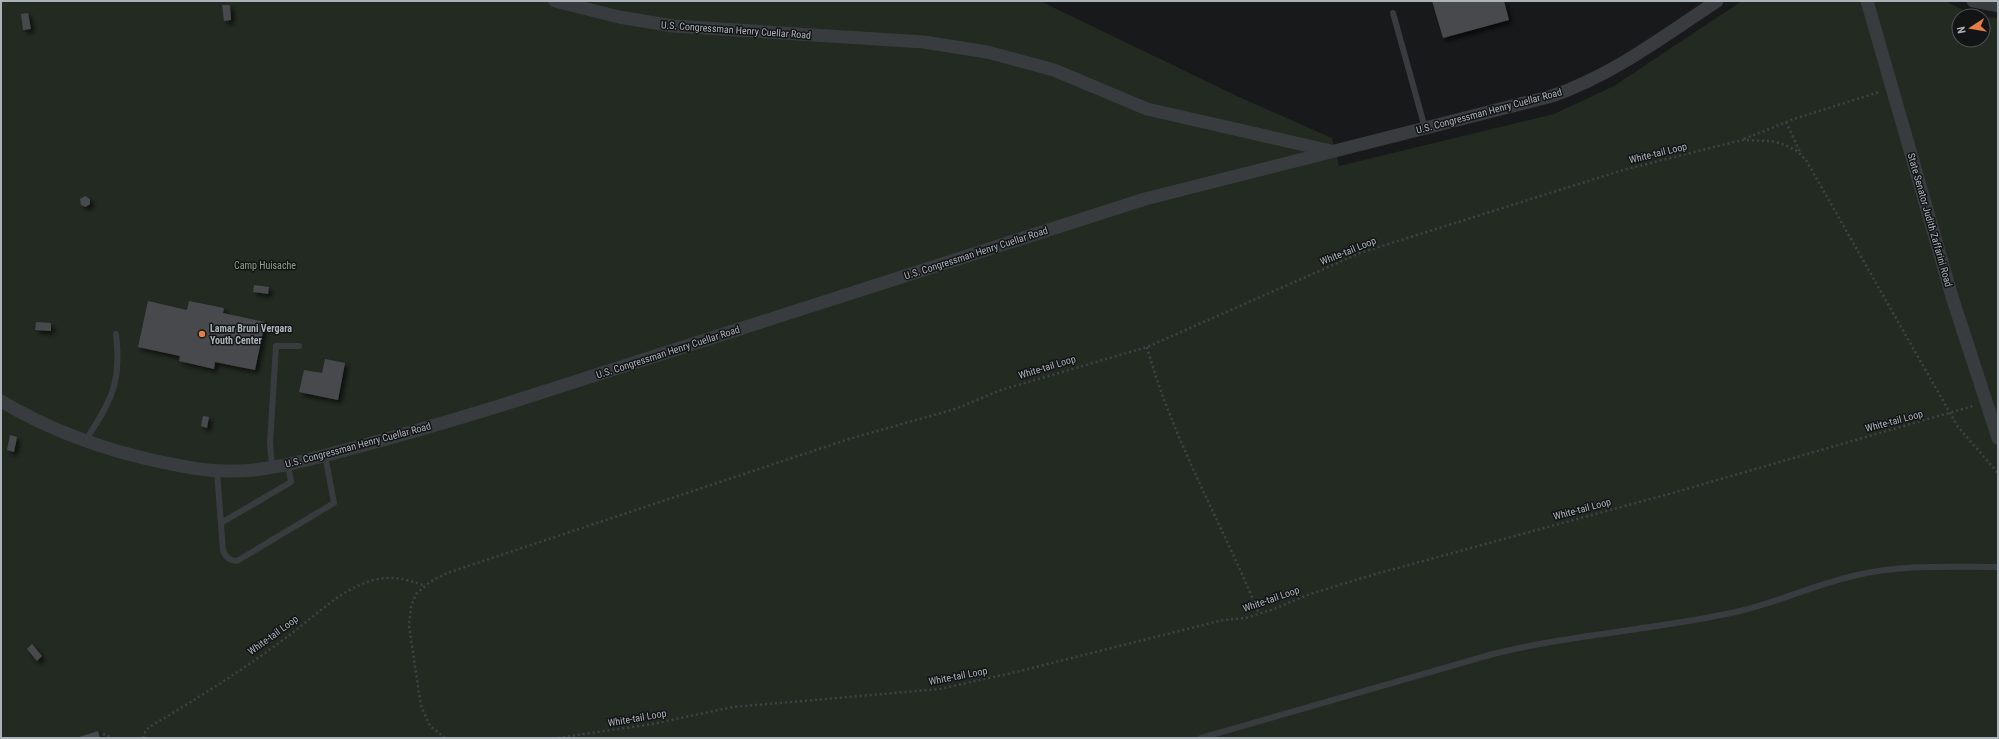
<svg xmlns="http://www.w3.org/2000/svg" width="1999" height="739" font-family="'Roboto Condensed',sans-serif">
<defs>
<filter id="shadow"><feDropShadow dx="3.5" dy="3.5" stdDeviation="2" flood-color="#0009"/></filter>
</defs>
<rect width="100%" height="100%" fill="#18191a"/>
<polygon fill="#232a22" points="1,1 1040,1 1239,97 1332,138 1339,166 1554,114 1614,86 1742,1 1944,1 1977,16 1959,16 1959,40 1983,40 1983,17 1998,18 1998,738 1,738"/>
<g fill="#474a4d" filter="url(#shadow)">
<polygon points="1432,1 1504,1 1509,20 1443,38"/>
<polygon points="222,5 230,5 231,20 224,21"/>
<polygon points="28,13 31,29 23,30 21,14"/>
<polygon points="85,196 90,199 90,204 86,207 81,205 80,199"/>
<polygon points="254,285 269,287 268,294 253,292"/>
<polygon points="148,301 187,310 189,301 224,308 223,313 265,322 255,370 215,362 214,369 179,361 180,356 138,347"/>
<polygon points="36,322 51,323 51,331 35,330"/>
<polygon points="325,359 345,363 338,400 299,392 304,370 322,373"/>
<polygon points="203,416 209,417 207,428 201,426"/>
<polygon points="10,435 17,437 14,452 7,450"/>
<polygon points="32,644 42,656 37,661 27,649"/>
<polygon points="98,731 100,738 76,738"/>
</g>
<g fill="none" stroke-linecap="round" stroke-linejoin="round">
<g stroke="#3f4346" stroke-width="2.5" stroke-dasharray="2 3" stroke-linecap="butt">
<polyline points="1786,122 1801,154"/>
<polyline points="1744,139 1794,119 1879,92"/>
<path d="M1147 347C1172 439 1223 525 1259 614"/>
<polyline points="103,734 113,738"/>
<path d="M143 738 146 730 151 726C200 697 251 665 296 630 321 611 345 586 378 579 395 576 410 580 425 586"/>
<polyline points="445,738 430,726 421,706 409,626 411,607 416,594 430,582 447,573 849,439 955,409 1001,390 1147,347 1360,253 1623,170 1742,140 1772,141 1785,145 1797,151 1806,160 1958,427 1998,473"/>
<polyline points="558,738 652,724 733,707 940,689 1016,672 1223,620 1246,618 1274,609 1310,594 1372,575 1676,492 1973,406"/>
</g>
<g stroke="#393c3f" stroke-width="6">
<polyline points="1393,13 1425,128"/>
<path d="M85 441C111 402 122 382 116 334"/>
<polyline points="272,467 270,443 276,346 299,346"/>
<path d="M217 471 223 551C226 558 230 561 237 561L334 503 325 455"/>
<polyline points="221,523 291,482 288,464"/>
<path d="M1201 738 1493 654C1570 635 1649 630 1726 614 1770 606 1810 586 1853 576 1901 564 1949 567 1998 567"/>
</g>
<g stroke="#393c3f" stroke-width="13">
<polyline points="555,1 619,17 673,26 924,42 987,52 1054,70 1147,109 1331,151"/>
<polyline points="1867,1 1953,300 1998,438"/>
<polyline points="1973,1 1998,6"/>
<path d="M1 401C51 431 105 450 161 462 185 467 208 472 233 471 270 471 307 460 342 451 395 437 447 422 499 406L1145 199 1552 96C1613 75 1664 36 1717 1"/>
</g>
</g>
<circle fill="#e37e47" stroke="#131415" stroke-width="1.5" cx="202" cy="334" r="4"/>
<g text-anchor="middle" dominant-baseline="central" stroke-width="3" stroke-linejoin="round" paint-order="stroke">
<g font-size="10" fill="#abb3b9" stroke="#131415">
<text transform="translate(736 30) rotate(4)">U.S. Congressman Henry Cuellar Road</text>
<text transform="translate(1489 111) rotate(-15)">U.S. Congressman Henry Cuellar Road</text>
<text transform="translate(1658 153) rotate(-14)">White-tail Loop</text>
<text transform="translate(1930 220) rotate(74)">State Senator Judith Zaffarini Road</text>
<text transform="translate(1348 251) rotate(-22)">White-tail Loop</text>
<text transform="translate(976 253) rotate(-18)">U.S. Congressman Henry Cuellar Road</text>
<text transform="translate(668 352) rotate(-18)">U.S. Congressman Henry Cuellar Road</text>
<text transform="translate(1047 367) rotate(-17)">White-tail Loop</text>
<text transform="translate(1894 421) rotate(-15)">White-tail Loop</text>
<text transform="translate(358 445) rotate(-15)">U.S. Congressman Henry Cuellar Road</text>
<text transform="translate(1582 509) rotate(-15)">White-tail Loop</text>
<text transform="translate(1271 599) rotate(-19)">White-tail Loop</text>
<text transform="translate(273 635) rotate(-36)">White-tail Loop</text>
<text transform="translate(958 676) rotate(-11)">White-tail Loop</text>
<text transform="translate(637 718) rotate(-10)">White-tail Loop</text>
</g>
<g font-size="10" fill="#8ba284" stroke="#131415">
<text x="265" y="265">Camp Huisache</text>
</g>
<g font-size="10" font-weight="bold" fill="#abb3b9" stroke="#131415" text-anchor="start">
<text x="210" y="328">Lamar Bruni Vergara<tspan x="210" dy="12">Youth Center</tspan></text>
</g>
</g>
<rect width="1999" height="739" fill="none" stroke="#abb3b9" stroke-width="4"/>
<g transform="translate(1971 28) rotate(258)"><circle r="19" fill="#131415" stroke="#505457"/>
<path d="M0-3L7 15L0 10L-7 15Z" fill="#e37e47"/>
<text y="-6" font-size="11" font-weight="bold" text-anchor="middle" fill="#abb3b9">N</text>
</g>
</svg>
